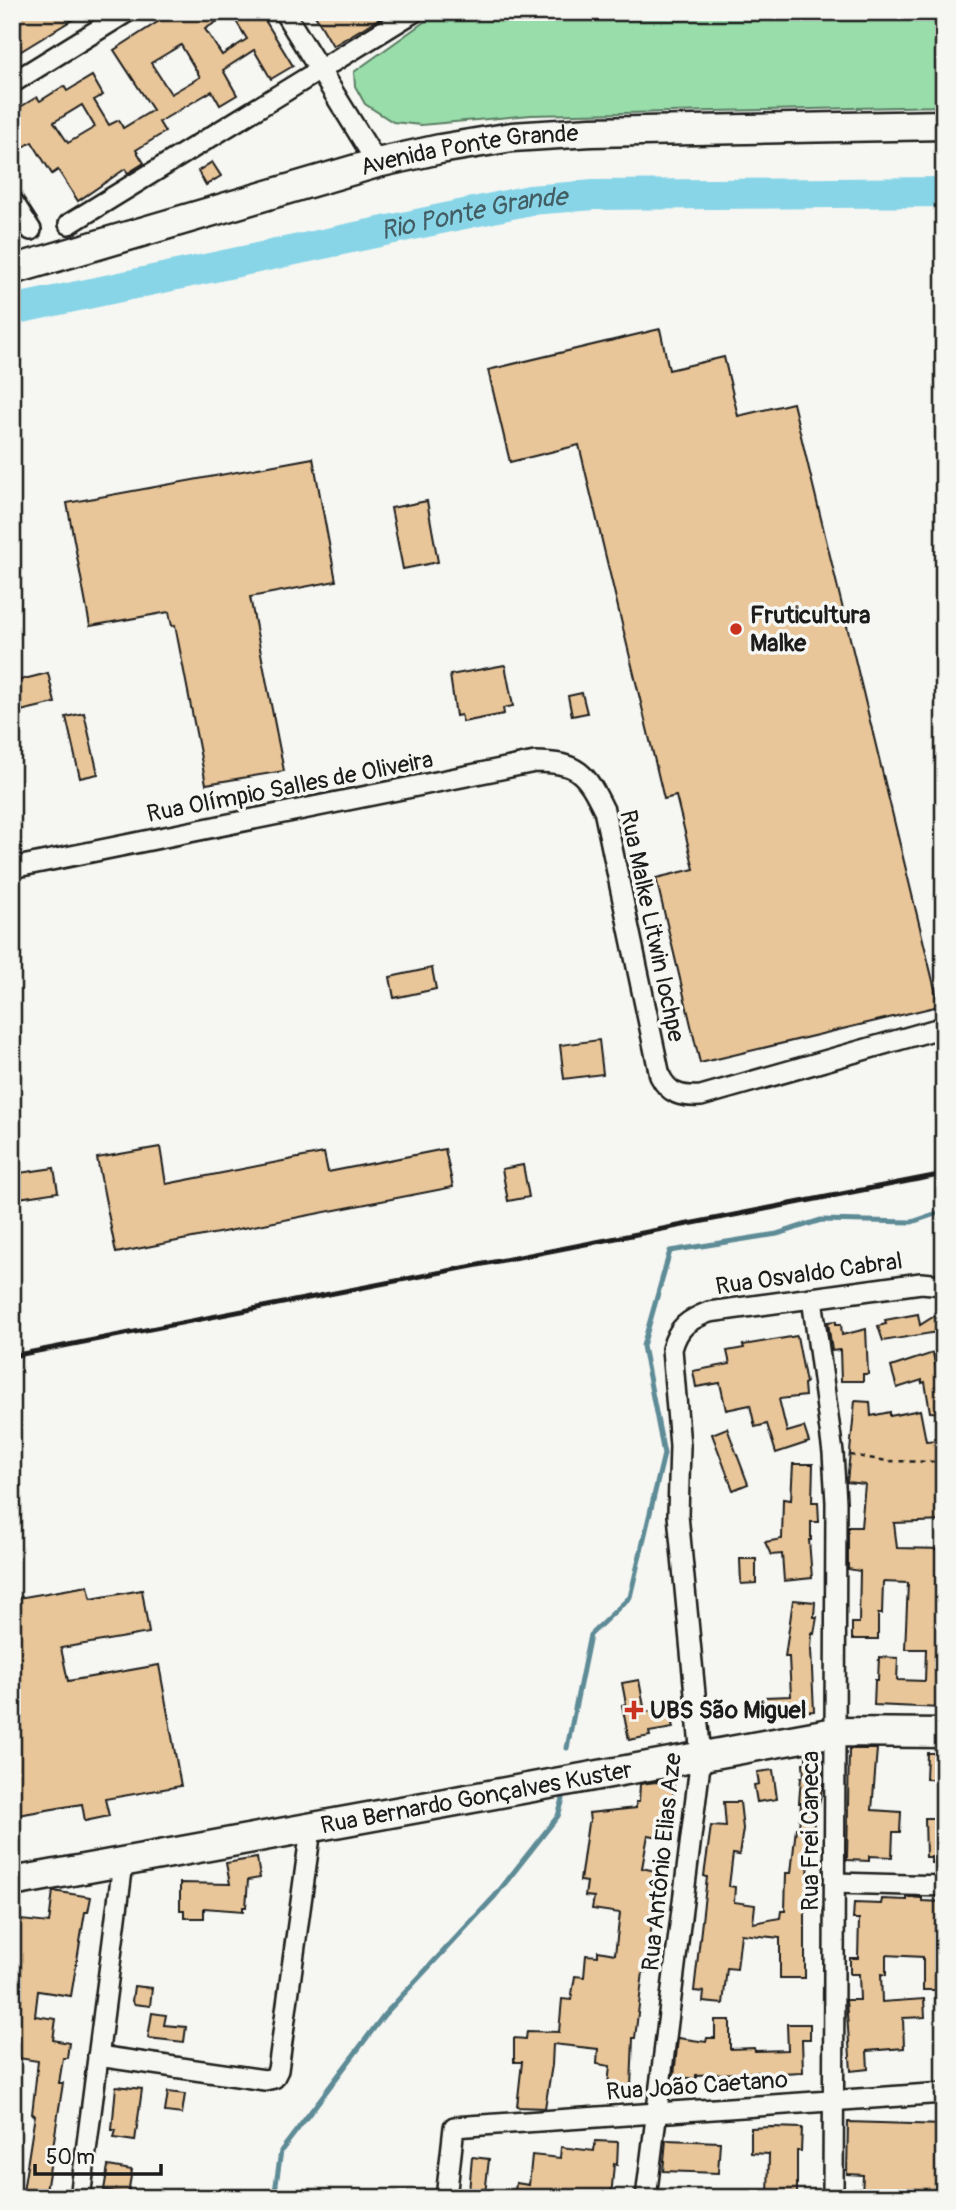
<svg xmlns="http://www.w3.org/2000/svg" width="956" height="2210" font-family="Pangolin,sans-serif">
<rect width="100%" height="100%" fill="#f6f6f2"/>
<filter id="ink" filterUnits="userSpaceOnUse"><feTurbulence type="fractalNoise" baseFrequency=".0143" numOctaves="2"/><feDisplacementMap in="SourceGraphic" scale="14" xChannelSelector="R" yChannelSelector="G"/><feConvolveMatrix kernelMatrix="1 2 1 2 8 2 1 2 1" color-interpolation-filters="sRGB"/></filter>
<g filter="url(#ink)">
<polygon fill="#99deaa" stroke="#5a7d63" stroke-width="2" points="438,12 944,12 944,106 531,115 421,125 393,122 365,104 355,86 354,72"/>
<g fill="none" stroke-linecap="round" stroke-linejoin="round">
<g stroke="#5d8b96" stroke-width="5">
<polyline points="567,1748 590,1635 630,1597 664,1454 643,1346 670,1251 777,1234 821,1220 912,1222 944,1211"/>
<polyline points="274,2198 281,2151 384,2015 495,1896 558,1816 563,1799"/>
</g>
<path stroke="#88d5e7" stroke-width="30" id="s1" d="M12 310 530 200 594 195 944 192"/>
</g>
<g fill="#e8c699" stroke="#1c1c1c" stroke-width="2" fill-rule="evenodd">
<polygon points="12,12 85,12 18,53 12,44"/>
<path d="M178 12H260L293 66 271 79 254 50 223 70 237 95 220 105 212 91 159 122 165 132 136 150 144 163 128 173 125 169 78 201 58 170 52 174 32 142 12 154V112L37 97 40 101 64 86 67 91 92 76 103 95 94 100 109 125 119 120 123 128 153 110 114 50 164 18 165 20ZM231 13 247 39 222 55 205 29ZM181 45 200 77 171 94 151 63ZM82 105 95 127 68 143 54 122Z"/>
<polygon points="313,12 390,12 333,46"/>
<polygon points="212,162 221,176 206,185 198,171"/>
<polygon points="660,329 669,370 724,357 738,416 793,403 939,1006 700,1063 656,878 694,869 676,796 664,799 579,445 510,462 488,370"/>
<polygon points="313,458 336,581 250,597 284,771 206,784 175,625 172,626 169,612 90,626 67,503"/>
<polygon points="427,501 438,562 403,569 391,508"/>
<polygon points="505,665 513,706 503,708 504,714 463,722 461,715 456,716 450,675"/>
<polygon points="48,673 55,703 12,713 12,682"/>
<polygon points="582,693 587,713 572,716 568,696"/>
<polygon points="84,713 98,774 80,778 66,717"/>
<polygon points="432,968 436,989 394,998 390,977"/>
<polygon points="599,1040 603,1074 564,1079 560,1045"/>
<polygon points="160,1147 166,1184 324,1153 328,1172 445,1149 453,1187 116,1253 97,1158"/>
<polygon points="523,1165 529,1197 508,1201 502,1169"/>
<polygon points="54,1168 58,1192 12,1199 12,1174"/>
<polygon points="944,1310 944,1331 883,1341 878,1326 886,1324 885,1320 918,1314 920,1325"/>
<polygon points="836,1321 836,1324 841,1324 842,1335 866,1329 868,1374 863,1374 863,1381 841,1381 840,1350 832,1351 828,1322"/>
<polygon points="797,1336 806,1383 804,1384 805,1396 779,1399 787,1432 804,1427 809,1442 776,1453 767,1424 755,1427 750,1405 726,1410 720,1383 696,1387 693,1371 730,1364 727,1351 744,1348 743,1345"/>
<polygon points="933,1353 941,1396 944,1396 944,1413 930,1412 925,1382 922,1383 922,1380 897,1388 891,1367"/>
<polygon points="855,1401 870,1402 871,1416 890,1412 890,1416 920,1410 926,1441 939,1440 940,1477 944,1477 944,1521 894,1523 897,1548 944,1549 944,1706 941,1706 941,1708 874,1705 875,1680 878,1680 879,1657 898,1658 897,1680 925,1681 926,1649 905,1649 908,1583 883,1582 882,1614 878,1614 878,1639 852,1639 852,1623 859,1623 860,1571 848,1569 848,1527 861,1527 865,1484 847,1482"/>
<polygon points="727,1428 748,1484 733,1490 712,1434"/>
<polygon points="793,1464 813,1464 812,1502 818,1502 819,1522 811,1522 811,1540 809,1540 812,1578 784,1581 782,1554 771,1555 765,1542 782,1539 783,1499 791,1500"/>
<polygon points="740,1559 756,1559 756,1583 741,1584"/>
<polygon points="88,1586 91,1599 142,1590 149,1633 61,1648 68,1681 159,1665 181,1786 105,1799 109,1816 85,1821 82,1804 12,1816 12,1599"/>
<polygon points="793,1600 815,1602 814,1617 817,1617 814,1634 812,1633 811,1649 814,1711 765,1713 765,1697 791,1696 789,1657 785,1657"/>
<polygon points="639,1680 645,1712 669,1708 673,1728 649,1732 650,1736 629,1740 622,1705 626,1704 622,1683"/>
<polygon points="849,1749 877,1749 872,1810 901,1812 900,1832 893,1832 892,1857 869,1856 869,1861 847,1860"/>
<polygon points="819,1752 823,1783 819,1805 815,1805 813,1835 810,1834 807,1901 805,1901 805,1978 780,1978 780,1938 741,1934 737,1969 727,1968 723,2004 703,2002 704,1992 694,1991 707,1877 704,1876 711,1826 726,1827 724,1802 740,1802 743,1829 739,1855 733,1854 729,1886 735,1887 734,1902 755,1905 753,1923 780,1918 781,1911 785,1911 786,1873 791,1873 796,1828 799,1828 801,1803 799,1803 801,1777 804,1777 803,1763 806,1763 806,1754"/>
<polygon points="927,1753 944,1753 944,1780 926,1779"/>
<polygon points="773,1770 777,1799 757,1802 754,1785 759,1784 757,1772"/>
<polygon points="656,1782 674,1783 672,1814 666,1838 648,1835 642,1868 664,1873 658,1901 655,1901 649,1946 645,1972 643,1972 635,2038 633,2038 631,2087 608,2085 610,2066 597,2064 598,2049 553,2044 552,2065 545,2108 517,2107 522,2062 514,2062 514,2038 526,2039 527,2031 559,2032 562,1999 571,2000 575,1976 584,1977 586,1955 598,1956 598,1951 615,1954 620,1913 592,1909 594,1897 585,1896 587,1882 580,1881 588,1823 590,1822 589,1813 636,1808 636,1802 639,1802 640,1784"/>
<polygon points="925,1818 944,1818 944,1863 931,1863 931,1857 926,1857"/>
<polygon points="257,1858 260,1878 248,1880 246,1907 243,1907 243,1911 204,1908 204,1918 184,1918 184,1910 180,1910 180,1883 230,1884 226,1863"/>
<polygon points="53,1891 91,1897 88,1912 85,1912 71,1996 38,1991 35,2016 56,2019 53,2040 69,2043 67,2058 63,2058 59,2083 63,2083 45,2198 22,2198 35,2115 32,2114 38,2061 12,2057 12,1919 49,1923"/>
<polygon points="907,1897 922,1898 922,1901 944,1902 944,1977 941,1977 941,1990 923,1990 923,1957 886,1955 886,1975 881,1974 882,2002 924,1999 925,2017 903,2018 904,2048 867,2051 868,2069 851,2071 846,2000 860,2000 859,1974 850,1974 850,1958 858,1958 859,1919 853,1919 854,1903 881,1904 882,1899 907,1900"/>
<polygon points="134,1986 152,1988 150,2006 134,2004 132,2001"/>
<polygon points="152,2013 166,2015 164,2025 186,2027 184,2042 148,2038"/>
<polygon points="715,2020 730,2020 730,2049 754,2048 755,2051 788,2050 787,2024 810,2024 810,2039 802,2039 803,2072 781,2073 781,2075 759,2076 759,2072 696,2075 696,2079 674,2076 678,2038 706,2042 707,2038 715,2038"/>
<polygon points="116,2086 142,2089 135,2141 114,2138 116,2130 112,2130"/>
<polygon points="168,2092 185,2094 182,2114 165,2112"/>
<polygon points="848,2122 944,2125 944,2198 930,2198 930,2191 896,2190 895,2198 862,2195 863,2175 847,2174"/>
<polygon points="771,2127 802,2128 801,2151 797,2151 797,2198 768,2198 769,2154 751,2153 751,2128"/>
<polygon points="666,2140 720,2142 718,2173 663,2171"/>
<polygon points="595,2141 618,2142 617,2165 614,2164 611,2198 514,2198 516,2183 529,2185 532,2155 560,2158 561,2147 594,2151"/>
<polygon points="472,2157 489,2159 485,2194 469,2192"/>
<polygon points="108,2166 132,2170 128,2194 104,2190"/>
</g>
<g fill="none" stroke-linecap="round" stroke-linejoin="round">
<g stroke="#1c1c1c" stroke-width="24">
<g id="street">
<polyline points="284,12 377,163"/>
<polyline points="12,83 127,12"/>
<polyline points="12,200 31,230"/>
<polyline points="69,224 414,12"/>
<path d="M12 868 535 762C578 762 586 773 604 810L660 1076C669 1094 681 1097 701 1096L944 1027"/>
<polyline points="812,1298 833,1453 836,1502 833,2198"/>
<polyline points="835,1883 944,1886"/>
<polyline points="98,2056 265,2080 274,2078 278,2070 311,1829"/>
<polyline points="80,2198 123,1863"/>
<polyline points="446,2198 454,2127 944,2093"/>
<path d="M646 2198 701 1757 678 1515 680 1446 672 1349C678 1327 688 1320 709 1312L921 1283 944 1285"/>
</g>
</g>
<g stroke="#1c1c1c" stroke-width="33">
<g id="secondary">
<path id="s2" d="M12 270 377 163 440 149 512 137 591 132 944 125"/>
<path id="s3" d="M12 1882 835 1732 944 1733"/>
</g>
</g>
<polyline stroke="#1c1c1c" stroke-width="2.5" stroke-dasharray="5 5" stroke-linecap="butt" points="850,1455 887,1461 944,1462"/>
<use href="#street" stroke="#f6f6f2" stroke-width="19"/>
<use href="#secondary" stroke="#f6f6f2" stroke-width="28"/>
<polyline stroke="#1c1c1c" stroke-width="5" points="12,1356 944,1174"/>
</g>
</g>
<g fill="#c8321e" stroke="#f6f6f2" stroke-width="2.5">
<circle cx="736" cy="629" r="7"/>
<path d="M630.5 1699.5h7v7h7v7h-7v7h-7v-7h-7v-7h7z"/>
</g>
<g text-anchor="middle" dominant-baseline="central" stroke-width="7" stroke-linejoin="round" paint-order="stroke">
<g font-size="24" fill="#1c1c1c" stroke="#f6f6f2">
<text stroke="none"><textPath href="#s2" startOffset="474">Avenida Ponte Grande</textPath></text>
<text transform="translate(290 787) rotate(-11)">Rua Olímpio Salles de Oliveira</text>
<text transform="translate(652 926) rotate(78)">Rua Malke Litwin Iochpe</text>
<text transform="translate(809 1274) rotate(-8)">Rua Osvaldo Cabral</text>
<text stroke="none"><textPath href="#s3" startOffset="472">Rua Bernardo Gonçalves Kuster</textPath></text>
<text transform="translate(810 1831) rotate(-90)">Rua Frei Caneca</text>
<text transform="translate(662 1862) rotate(-84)">Rua Antônio Elias Aze</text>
<text transform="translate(697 2086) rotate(-4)">Rua João Caetano</text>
</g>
<g font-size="24" font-weight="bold" fill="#1c1c1c" stroke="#f6f6f2" text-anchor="start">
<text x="750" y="615">Fruticultura<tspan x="750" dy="28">Malke</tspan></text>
<text x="650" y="1710">UBS São Miguel</text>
</g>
<g font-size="26" font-style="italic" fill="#425d63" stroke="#f6f6f2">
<text stroke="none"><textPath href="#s1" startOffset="472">Rio Ponte Grande</textPath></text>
</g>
</g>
<rect width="956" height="2210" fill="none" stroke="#f6f6f2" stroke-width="42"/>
<rect x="21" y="21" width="914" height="2168" fill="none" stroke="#1c1c1c" stroke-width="2.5" filter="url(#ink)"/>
<path d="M35 2164v10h126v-10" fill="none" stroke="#1c1c1c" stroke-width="3.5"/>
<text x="46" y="2164" font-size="21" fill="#1c1c1c" stroke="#f6f6f2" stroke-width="5" paint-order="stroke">50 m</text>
</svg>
